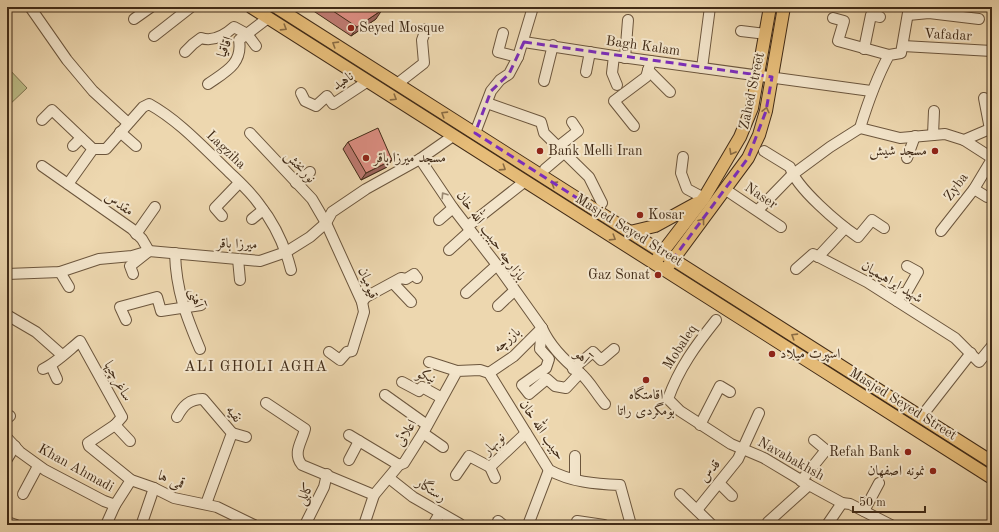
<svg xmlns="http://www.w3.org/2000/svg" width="999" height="532" font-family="'Old Standard TT',Amiri,serif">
<rect width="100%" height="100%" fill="#edd7af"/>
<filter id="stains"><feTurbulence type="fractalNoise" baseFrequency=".005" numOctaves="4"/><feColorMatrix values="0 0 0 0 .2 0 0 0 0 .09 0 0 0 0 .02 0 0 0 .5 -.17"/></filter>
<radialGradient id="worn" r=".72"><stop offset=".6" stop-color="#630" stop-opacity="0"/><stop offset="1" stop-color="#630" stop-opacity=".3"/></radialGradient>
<polygon fill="#bcbd88" stroke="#7e7450" points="7,67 27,88 7,107"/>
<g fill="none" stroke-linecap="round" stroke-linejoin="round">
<g stroke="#6c563d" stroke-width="12">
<g id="minor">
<polyline points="30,7 67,60 93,91 128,123"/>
<polyline points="908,15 929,13 979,19"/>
<polyline points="833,18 844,21 838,41 889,55"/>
<polyline points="134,19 151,7"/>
<polyline points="741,31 766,34"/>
<polyline points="503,33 498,52 518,57"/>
<polyline points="154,36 191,7"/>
<polyline points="524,42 614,56 871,91"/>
<polyline points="903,46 992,51"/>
<polyline points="864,49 871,15 880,17"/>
<path d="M185 52 193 44 201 38C213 42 225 35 234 27L247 34 256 46"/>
<polyline points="614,56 612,73 617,85"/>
<polyline points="625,58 628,20"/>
<polyline points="702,68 710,7"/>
<polyline points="648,70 670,92"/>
<polyline points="586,72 590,52"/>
<polyline points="544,81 553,45"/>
<path d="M208 84C225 72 243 64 239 40L268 18"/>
<polyline points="397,84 424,63 422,40 426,29"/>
<polyline points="301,93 305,101 316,106 327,96 333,104 368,81"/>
<polyline points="984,98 990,129"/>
<polyline points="487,103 541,122 544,133 589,177 602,203"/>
<polyline points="42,120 52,110 93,149"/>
<polyline points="634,126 614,101 646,77 651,61"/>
<path d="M860 128C868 102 876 79 889 55L901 53 909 7"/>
<polyline points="860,128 900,138 945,134 964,140 992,128"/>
<polyline points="120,132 136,146"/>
<polyline points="250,133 312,199 326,223 362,302 364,312 352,351 347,352 340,360 329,352"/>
<polyline points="475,133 491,91 500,80 509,74 518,57 533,7"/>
<polyline points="933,135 934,111"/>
<polyline points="964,140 992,158"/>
<polyline points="73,146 81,138"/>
<polyline points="559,146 578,131 572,122"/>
<path d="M764 151 790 167C796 188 839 224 858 237L872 220 884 228"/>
<polyline points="683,157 681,173 687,189 704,198"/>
<polyline points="907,158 915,136"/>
<path d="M420 159 453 208 497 265 542 328C550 346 565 361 580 373 589 380 597 395 605 404"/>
<polyline points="42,166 132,229 142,239 149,251 130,266 133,274"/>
<polyline points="545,169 565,152"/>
<polyline points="296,183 310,172"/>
<path d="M68 184 93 149H106L143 107 149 104C178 120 202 146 226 169 237 180 250 191 259 204 274 223 285 246 291 270"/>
<polyline points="974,189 987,197"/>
<polyline points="726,190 781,227"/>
<polyline points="758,210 792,175 830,147 860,128"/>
<polyline points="222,216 215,208 239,183"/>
<polyline points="252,219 263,210"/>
<polyline points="439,220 453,208"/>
<polyline points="468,226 524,182"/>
<polyline points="941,231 974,189 992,159"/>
<polyline points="136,234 155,207"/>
<polyline points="449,250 470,231"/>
<path d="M175 253C176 290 186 316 200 349"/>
<polyline points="818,257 845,228"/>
<polyline points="238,259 240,280"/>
<polyline points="796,269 813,254 867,282 955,338 979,362 992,346"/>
<polyline points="60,272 69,287"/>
<polyline points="7,274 60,272 99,259 132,256 149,251 260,261 286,252 310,237 326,223 332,212 366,189 420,159 453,136"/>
<polyline points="393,283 411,302"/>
<polyline points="466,293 497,265"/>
<polyline points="897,301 902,293 906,293 918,272 907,266"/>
<polyline points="362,302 366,297 401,278 406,279 414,274 417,278"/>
<polyline points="498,306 514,291"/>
<polyline points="7,315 36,332 62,355"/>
<polyline points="126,320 120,307 157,297 161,311 201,305"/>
<path d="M716 320C696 345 679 368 668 399L680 411 731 444 764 458 809 485 842 503 850 504 891 525"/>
<polyline points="542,328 540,349 549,359 546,368 522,385 529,394 547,379 555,386 566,388 580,373"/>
<polyline points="429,362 457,371"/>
<polyline points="51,366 57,379"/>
<path d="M43 369C55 364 69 350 80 341L122 417 115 425 88 443 89 446 131 480 154 488 174 498 217 507 254 525"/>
<polyline points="573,369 593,352 601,360 614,349"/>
<polyline points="489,373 514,356 542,328"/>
<polyline points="402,382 419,391 422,387 442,398"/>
<polyline points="385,395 427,425"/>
<path d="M266 403 305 429C302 442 292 453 302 465L374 495"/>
<path d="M177 417C183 406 189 399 203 399L232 433 206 504"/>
<polyline points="921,417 971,353"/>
<polyline points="7,418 10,416"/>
<polyline points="115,425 130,441"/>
<polyline points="700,425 720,386 730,392"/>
<polyline points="232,433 246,437"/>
<polyline points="423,433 443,447"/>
<polyline points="349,435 359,441"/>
<polyline points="7,438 20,452 45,470 104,501 115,505"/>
<polyline points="575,456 575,478"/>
<polyline points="7,459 15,446"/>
<polyline points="349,460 359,441 399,465"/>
<polyline points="456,475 469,456 490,467"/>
<polyline points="389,478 413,497 460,524"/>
<polyline points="495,478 490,467 526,433"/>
<polyline points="801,481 826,450 814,440"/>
<polyline points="719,483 732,496"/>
<polyline points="23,494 38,466"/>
<polyline points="680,494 712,525"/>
<polyline points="697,510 738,459 759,413"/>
<polyline points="864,511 879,483"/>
<polyline points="498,521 503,525"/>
<polyline points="577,521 604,525"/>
<polyline points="7,522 16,525"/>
<polyline points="768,522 809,485"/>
<polyline points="142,523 154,488"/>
<polyline points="106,525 115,505 131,480"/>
<polyline points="305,525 324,487 327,474"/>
<path d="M364 525 374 495 399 465 404 463 423 433 457 371 480 370 489 373 549 470C571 482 595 484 620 485L631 525"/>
<polyline points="433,525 440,513"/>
<polyline points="528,525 549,470"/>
<polyline points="827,525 842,503"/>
</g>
</g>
<g stroke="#412b17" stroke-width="14">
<g id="major">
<polyline points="251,7 992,478"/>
<polyline points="276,7 992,462"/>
<polyline points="630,232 655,226 697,203"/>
<polyline points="658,258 704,198 740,137 752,108 770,7"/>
<polyline points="669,265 748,158 759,135 766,111 784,7"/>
</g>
</g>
<use href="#minor" stroke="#f3e5cb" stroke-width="10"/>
<use href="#major" stroke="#e6bc78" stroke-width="12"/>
</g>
<g fill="#bf7b72" stroke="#412b17">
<polygon points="310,7 380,7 376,19 351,36 312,10"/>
<polygon points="348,142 387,167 361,180 343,149"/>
</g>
<g fill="#9b645c" stroke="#412b17">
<polygon points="382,10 376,19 351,36 357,27"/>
<polygon points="392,160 387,167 361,180 366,173"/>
</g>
<g fill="#de8f84" stroke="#412b17">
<polygon points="327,7 380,7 382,10 357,27"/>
<polygon points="378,128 392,160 366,173 348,142"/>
</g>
<defs><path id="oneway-chevron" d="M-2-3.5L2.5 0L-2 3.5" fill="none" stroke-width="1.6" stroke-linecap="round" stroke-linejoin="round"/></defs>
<g stroke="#8b6c43">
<use href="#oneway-chevron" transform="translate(284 28) rotate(32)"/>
<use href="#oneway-chevron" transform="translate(335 44) rotate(-148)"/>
<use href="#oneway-chevron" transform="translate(394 98) rotate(32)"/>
<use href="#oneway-chevron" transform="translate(766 110) rotate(-77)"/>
<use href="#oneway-chevron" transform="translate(444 114) rotate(-148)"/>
<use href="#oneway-chevron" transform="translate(732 152) rotate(119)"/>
<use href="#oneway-chevron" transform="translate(503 168) rotate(33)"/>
<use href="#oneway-chevron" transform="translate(554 184) rotate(-148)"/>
<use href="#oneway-chevron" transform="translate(702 221) rotate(-53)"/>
<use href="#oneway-chevron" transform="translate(613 238) rotate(32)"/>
<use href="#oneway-chevron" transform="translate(794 336) rotate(-148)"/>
</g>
<use stroke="#9a8871" href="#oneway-chevron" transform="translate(444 195) rotate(-124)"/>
<path fill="none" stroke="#7b2cbf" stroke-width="3" stroke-dasharray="8 5" stroke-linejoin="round" d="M524 42 772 77 766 111 748 158 673 259 475 133 491 91 509 74Z"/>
<g fill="#8f2418" stroke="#f3e5cb" stroke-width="1.5">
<circle cx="351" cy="28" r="4"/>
<circle cx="540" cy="151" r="4"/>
<circle cx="935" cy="151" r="4"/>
<circle cx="366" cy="158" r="4"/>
<circle cx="640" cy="215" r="4"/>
<circle cx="658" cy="275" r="4"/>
<circle cx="772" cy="354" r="4"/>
<circle cx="646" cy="380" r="4"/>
<circle cx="908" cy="452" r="4"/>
<circle cx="933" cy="471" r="4"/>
</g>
<g text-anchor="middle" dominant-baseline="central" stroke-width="4" stroke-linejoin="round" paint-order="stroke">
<g font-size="14" fill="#412b17" stroke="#f3e5cb" text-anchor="start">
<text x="359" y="28">Seyed Mosque</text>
<text x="548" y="151">Bank Melli Iran</text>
<text x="927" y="151" text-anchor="end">مسجد شیش</text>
<text x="374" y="158">مسجد میرزا باقر</text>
<text x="648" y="215">Kosar</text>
<text x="650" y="275" text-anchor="end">Gaz Sonat</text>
<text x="780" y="354">اسپرت میلاد</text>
<text x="646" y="395" text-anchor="middle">اقامتگاه<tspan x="646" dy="16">بومگردی راتا</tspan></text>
<text x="900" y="452" text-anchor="end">Refah Bank</text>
<text x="925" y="471" text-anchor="end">نمونه اصفهان</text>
</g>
<g font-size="14" fill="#412b17" stroke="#f3e5cb">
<text transform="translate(948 35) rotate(3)">Vafadar</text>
<text transform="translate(643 46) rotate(8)">Bagh Kalam</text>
<text transform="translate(225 47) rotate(-69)">اقاقیا</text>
<text transform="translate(343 81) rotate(-34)">ناهید</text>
<text transform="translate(752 91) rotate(-78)">Zahed Street</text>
<text transform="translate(226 150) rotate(44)">Lagziha</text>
<text transform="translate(300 167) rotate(47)">نوربخش</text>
<text transform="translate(956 187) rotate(-54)">Zyba</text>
<text transform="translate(761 196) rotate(34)">Naser</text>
<text transform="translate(119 204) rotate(34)">مقدس</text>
<text transform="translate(629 230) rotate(32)">Masjed Seyed Street</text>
<text transform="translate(491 236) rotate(54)">بازارچه حبیب الله خان</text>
<text transform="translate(237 244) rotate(2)">میرزا باقر</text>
<text transform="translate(892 282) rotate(31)">شهید ابراهیمیان</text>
<text transform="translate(368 283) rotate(68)">قیومیان</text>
<text transform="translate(196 298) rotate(74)">آهنی</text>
<text transform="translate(507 340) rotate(-40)">بازرچه</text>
<text transform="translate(680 347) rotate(-57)">Mobaleq</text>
<text transform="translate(582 357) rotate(44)">آهو</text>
<text transform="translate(426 376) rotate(19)">نیکو</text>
<text transform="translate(118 381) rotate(61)">ساغرچیها</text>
<text transform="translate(903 404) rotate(32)">Masjed Seyed Street</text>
<text transform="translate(234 414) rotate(54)">نقیه</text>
<text transform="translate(542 430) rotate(56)">حبیب الله خان</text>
<text transform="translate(406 433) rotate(-59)">اعلائی</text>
<text transform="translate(494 444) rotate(-44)">نوبهار</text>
<text transform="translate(791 459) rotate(29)">Navabakhsh</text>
<text transform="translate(76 468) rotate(29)">Khan Ahmadi</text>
<text transform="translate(710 471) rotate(-51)">قدس</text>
<text transform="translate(171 480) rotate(22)">قمی ها</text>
<text transform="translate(431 490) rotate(33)">رستگار</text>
<text transform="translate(305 494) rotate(-65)">کابلی</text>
</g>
<g font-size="15" letter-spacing="1" fill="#412b17" stroke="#f3e5cb">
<text x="256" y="367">ALI GHOLI AGHA</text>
</g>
</g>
<rect width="999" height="532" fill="none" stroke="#edd7af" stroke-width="24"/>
<rect x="8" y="8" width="983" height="516" fill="none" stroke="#412b17" stroke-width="2"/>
<rect x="12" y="12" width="975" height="508" fill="none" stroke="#412b17"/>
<path d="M853 506v6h72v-6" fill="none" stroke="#412b17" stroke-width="2"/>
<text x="859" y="506" font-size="12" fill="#412b17" stroke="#f3e5cb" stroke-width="3" paint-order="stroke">50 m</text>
<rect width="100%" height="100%" filter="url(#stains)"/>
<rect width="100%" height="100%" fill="url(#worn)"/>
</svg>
